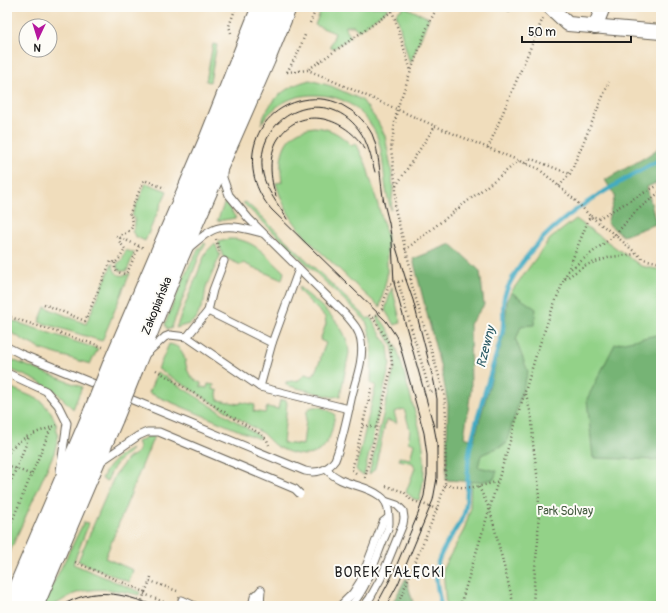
<svg xmlns="http://www.w3.org/2000/svg" width="668" height="613" font-family="Pangolin,sans-serif">
<rect width="100%" height="100%" fill="#fdfcf7"/>
<filter id="ink" filterUnits="userSpaceOnUse"><feTurbulence type="fractalNoise" baseFrequency=".025" numOctaves="2"/><feDisplacementMap in="SourceGraphic" scale="8" xChannelSelector="R" yChannelSelector="G"/><feConvolveMatrix kernelMatrix="1 2 1 2 8 2 1 2 1" color-interpolation-filters="sRGB"/></filter>
<filter id="wash" filterUnits="userSpaceOnUse"><feTurbulence type="fractalNoise" baseFrequency=".012" numOctaves="4" result="noise"/><feDisplacementMap in="SourceGraphic" scale="16" xChannelSelector="R" yChannelSelector="G"/><feGaussianBlur stdDeviation="0.9" result="paint"/><feColorMatrix in="noise" values="0 0 0 0 0 0 0 0 0 0 0 0 0 0 0 0 0 1.4 0 .05"/><feComposite in="paint" operator="in"/></filter>
<g filter="url(#wash)">
<rect width="100%" height="100%" fill="#f0ddbc"/>
<g fill="#93d288" stroke="#587752">
<polygon points="322,7 388,7 388,9 358,31 354,26 346,26 345,28 351,37 334,48 330,47 335,33 315,25"/>
<polygon points="405,7 429,18 410,64 396,13"/>
<polygon points="213,44 217,45 210,82 206,81"/>
<path d="M310 80 331 86 362 100 378 122 385 136 391 168 393 187 391 210C389 203 387 196 386 189 381 155 384 130 354 107 342 98 329 95 314 95 291 95 274 105 261 124 269 100 285 86 310 80Z"/>
<path d="M314 127C331 128 341 135 352 146L356 143 366 164 387 236V276L380 307C366 295 352 282 339 269 310 242 287 223 276 183L282 182C278 155 283 131 314 127Z"/>
<path d="M146 183 167 191 145 241 135 236 132 231C136 226 136 220 132 215Z"/>
<polygon points="225,202 236,218 217,221"/>
<polygon points="246,202 368,319 370,317 388,346 390,364 364,475 359,473 356,469 376,385 371,384 372,340 366,321 243,203"/>
<polygon points="576,219 641,266 661,270 661,603 653,606 446,606 443,568 464,530 470,510 471,473 504,334 507,300 511,292 550,239"/>
<path d="M229 239C254 238 267 257 284 272L282 280 243 263 241 265 223 257 218 242Z"/>
<path d="M204 243 206 244 202 249 171 329H167L165 324C172 307 192 252 204 243Z"/>
<polygon points="215,243 220,256 206,287 204,301 196,319 189,324 176,328 206,252"/>
<polygon points="126,250 134,253 127,271 120,271 117,267 117,264 122,260"/>
<path d="M112 264H113C114 275 121 278 130 273L102 341 39 322 45 307 86 324Z"/>
<path d="M299 287C319 305 348 324 349 353L340 396 332 397 286 385V382L299 380 305 374 313 376 321 359 320 358 326 343 320 340 326 324 325 317 301 293 299 290Z"/>
<polygon points="392,287 401,323 394,325 385,310"/>
<path d="M378 316C398 338 402 368 410 395 416 416 423 436 424 458 425 472 423 487 419 500L414 499 406 492 415 468 413 463 399 460V457L410 459 414 444 408 442 410 430 404 409 394 412 397 423 386 420 375 468 373 471 369 474 395 365 392 345 376 318Z"/>
<polygon points="7,319 98,349 90,364 43,350 25,341 7,330"/>
<path d="M169 344C194 348 177 375 201 383V387L207 388 208 384 214 385 213 389 218 391 217 394 218 400 240 404 241 402 255 405 253 411 265 413 267 407 278 409 280 400H286L287 403 283 443 303 445 307 411C312 402 329 409 335 415 333 423 332 435 327 442 316 462 292 455 276 446 271 443 267 437 262 433L158 369Z"/>
<polygon points="7,358 82,387 73,409 55,391 33,379 7,368"/>
<polygon points="157,372 261,437 259,439 149,393"/>
<polygon points="7,386 40,400 51,412 56,423 58,439 54,453 7,558"/>
<polygon points="154,436 105,558 133,570 129,582 78,561 115,475 127,459 138,452 139,449 139,446 137,442 147,437"/>
<path d="M131 449C129 455 121 458 117 463 112 469 110 475 107 481L102 479C107 465 118 456 131 449Z"/>
<path d="M84 522 89 523 73 564 140 592 139 595C117 590 96 586 74 594 60 600 59 606 42 606Z"/>
</g>
<g fill="#76b474" stroke="#496848">
<path d="M661 146V181L647 187 656 224 623 236 607 223 615 196 605 180C623 169 644 160 661 146Z"/>
<polygon points="451,244 480,271 484,305 470,324 471,390 464,437 474,440 504,334 507,300 511,292 536,309 534,325 521,326 516,340 528,372 506,444 481,455 478,467 497,471 494,479 478,482 446,480 448,405 443,377 413,259"/>
<polygon points="661,334 661,460 593,458 587,399 615,344"/>
<polygon points="406,578 414,606 391,606"/>
</g>
<g fill="none" stroke-linecap="round" stroke-linejoin="round">
<path stroke="#42abc2" stroke-width="4.5" d="M441 606C434 571 432 566 452 535 456 528 463 520 465 511 469 491 466 469 470 448 478 410 492 372 502 334 505 323 502 310 504 298 506 289 515 273 520 266 554 215 610 188 661 159"/>
</g>
</g>
<g filter="url(#ink)">
<g fill="none" stroke-linecap="round" stroke-linejoin="round">
<g stroke="#666054" stroke-width="9">
<g id="service">
<polyline points="508,7 509,8 510,7"/>
<path d="M187 249C195 243 204 234 213 230 228 223 246 229 262 233"/>
<polyline points="208,311 213,290 224,261"/>
<polyline points="187,337 260,387 349,409"/>
<polyline points="7,347 21,354 102,387"/>
<polyline points="146,354 165,337 170,335 187,337 208,311 272,343 299,269"/>
<polyline points="7,373 46,391 58,405 67,423 60,471"/>
<polyline points="260,387 272,343"/>
<path d="M123 396 305 471C317 474 328 470 335 460 343 440 347 417 352 395 356 379 364 359 361 341 360 331 353 323 346 315L249 219 229 195 223 178V171"/>
<polyline points="100,462 138,436"/>
<path d="M326 469C343 487 363 483 380 496 389 502 389 513 389 523 389 529 385 536 383 541 374 564 367 587 351 606"/>
<polyline points="182,600 195,606"/>
<polyline points="252,606 254,597 261,590"/>
<polyline points="260,606 261,590"/>
<polyline points="340,606 353,593 360,582 383,522 388,518"/>
<polyline points="364,606 370,598 381,578 403,524 404,518 403,511 397,505 385,501"/>
</g>
</g>
<g stroke="#666054" stroke-width="16">
<g id="minor">
<polyline points="550,7 568,24 661,32"/>
<polyline points="595,27 603,7"/>
</g>
</g>
<g stroke="#666054" stroke-width="24">
<g id="primary">
<polyline points="115,362 211,138 263,7"/>
<polyline points="132,368 177,257 264,59 285,7"/>
<polyline points="12,606 95,412"/>
<polyline points="32,606 112,418"/>
</g>
</g>
<g stroke="#666054" stroke-width="2.5" stroke-dasharray="1 3" stroke-linecap="butt">
<polyline points="391,7 411,71"/>
<polyline points="310,23 317,7"/>
<polyline points="231,33 229,26 236,7"/>
<polyline points="309,69 398,7"/>
<polyline points="287,72 308,70 435,126 539,169 576,201 590,216 615,235 643,259 661,263"/>
<polyline points="287,72 298,53 305,35"/>
<polyline points="488,148 543,18"/>
<polyline points="526,164 529,158 570,174"/>
<polyline points="396,186 435,126"/>
<polyline points="559,186 570,174 609,82"/>
<polyline points="116,236 144,248"/>
<polyline points="216,239 220,252"/>
<polyline points="405,250 519,161"/>
<polyline points="115,263 115,269 117,272 125,274 128,271 139,246"/>
<polyline points="568,271 615,235 635,212 661,191"/>
<polyline points="565,279 586,265 611,257 636,254"/>
<polyline points="398,282 430,392 443,389"/>
<path d="M44 304 85 321 111 261 115 263 120 258 125 249 119 241 122 234C132 232 136 224 130 215H129L144 180 165 188"/>
<polyline points="7,316 103,347"/>
<polyline points="373,318 382,309 389,284 411,279"/>
<polyline points="156,370 262,435 267,440 269,445"/>
<polyline points="526,394 532,419 533,444 539,488 538,540 535,568 533,606"/>
<polyline points="363,425 377,428"/>
<path d="M7 456C15 437 40 432 57 425"/>
<polyline points="7,465 32,475"/>
<polyline points="356,473 352,470 372,386"/>
<polyline points="365,478 392,365 390,345 376,322 368,314"/>
<path d="M445 485C468 489 476 488 499 481"/>
<polyline points="386,486 404,492 411,500 437,509"/>
<polyline points="479,487 490,510 514,606"/>
<polyline points="7,491 29,437"/>
<polyline points="7,533 51,428"/>
<polyline points="75,562 145,592 140,606"/>
<polyline points="151,577 150,581 177,591"/>
<polyline points="145,592 150,581"/>
<polyline points="144,594 173,606"/>
<polyline points="397,606 437,509 445,485 446,415 444,393 411,282 411,270 395,209 396,187 391,149 397,109 426,30 437,7"/>
<polyline points="460,606 537,352 553,307 590,216 599,218 649,190 661,184"/>
</g>
<use href="#service" stroke="#fff" stroke-width="7"/>
<use href="#minor" stroke="#fff" stroke-width="14"/>
<use href="#primary" stroke="#fff" stroke-width="22"/>
<g stroke="#1c1c1c" stroke-width="1">
<path d="M276 196C270 179 268 155 278 139 301 103 346 118 365 149"/>
<polyline points="383,199 389,223 392,242 394,283 434,427 438,448"/>
<path d="M287 219C279 205 266 190 263 174 252 116 324 82 359 130 368 142 371 158 375 172"/>
<polyline points="395,244 406,280 413,300 434,382 437,399 437,427"/>
<path d="M61 606C94 586 121 593 155 606"/>
<polyline points="82,606 104,603 129,606"/>
<path d="M376 606 392 576 418 514 424 496 427 475V455L424 433 400 346 396 336 386 321 272 210C237 172 250 111 303 100 318 97 334 99 347 108 358 114 366 123 372 134 380 152 380 183 384 203"/>
<polyline points="386,606 398,584 433,500 437,478 437,443"/>
</g>
<g stroke="#666054" stroke-width="9" stroke-linecap="butt">
<polyline id="service-bridge" points="138,436 147,432 159,432 295,489 300,494"/>
</g>
<g stroke="#666054" stroke-width="24" stroke-linecap="butt">
<g id="primary-bridge">
<polyline points="95,412 115,362"/>
<polyline points="112,418 132,368"/>
</g>
</g>
<use href="#service-bridge" stroke="#fff" stroke-width="7"/>
<use href="#primary-bridge" stroke="#fff" stroke-width="22"/>
</g>
</g>
<g text-anchor="middle" dominant-baseline="central" stroke-width="4" stroke-linejoin="round" paint-order="stroke">
<g font-size="12" fill="#1c1c1c" stroke="#fdfcf7">
<text transform="translate(157 306) rotate(-68)">Zakopiańska</text>
</g>
<g font-size="12" fill="#465c42" stroke="#fdfcf7">
<text x="565" y="511">Park Solvay</text>
</g>
<g font-size="13" font-style="italic" fill="#2d5c67" stroke="#fdfcf7">
<text transform="translate(486 347) rotate(-76)">Rzewny</text>
</g>
<g font-size="14" letter-spacing="1" fill="#1c1c1c" stroke="#fdfcf7">
<text x="390" y="572">BOREK FAŁĘCKI</text>
</g>
</g>
<rect width="668" height="613" fill="none" stroke="#fdfcf7" stroke-width="24"/>
<g transform="translate(38 38) rotate(184)"><circle r="19" fill="#fdfcf7" stroke="#a3a29f"/>
<path d="M0-3L7 15L0 10L-7 15Z" fill="#b5179e"/>
<text y="-6" font-size="11" font-weight="bold" text-anchor="middle" fill="#1c1c1c">N</text>
</g>
<path d="M522 36v6h109v-6" fill="none" stroke="#1c1c1c" stroke-width="2"/>
<text x="528" y="36" font-size="12" fill="#1c1c1c" stroke="#fdfcf7" stroke-width="3" paint-order="stroke">50 m</text>
</svg>
